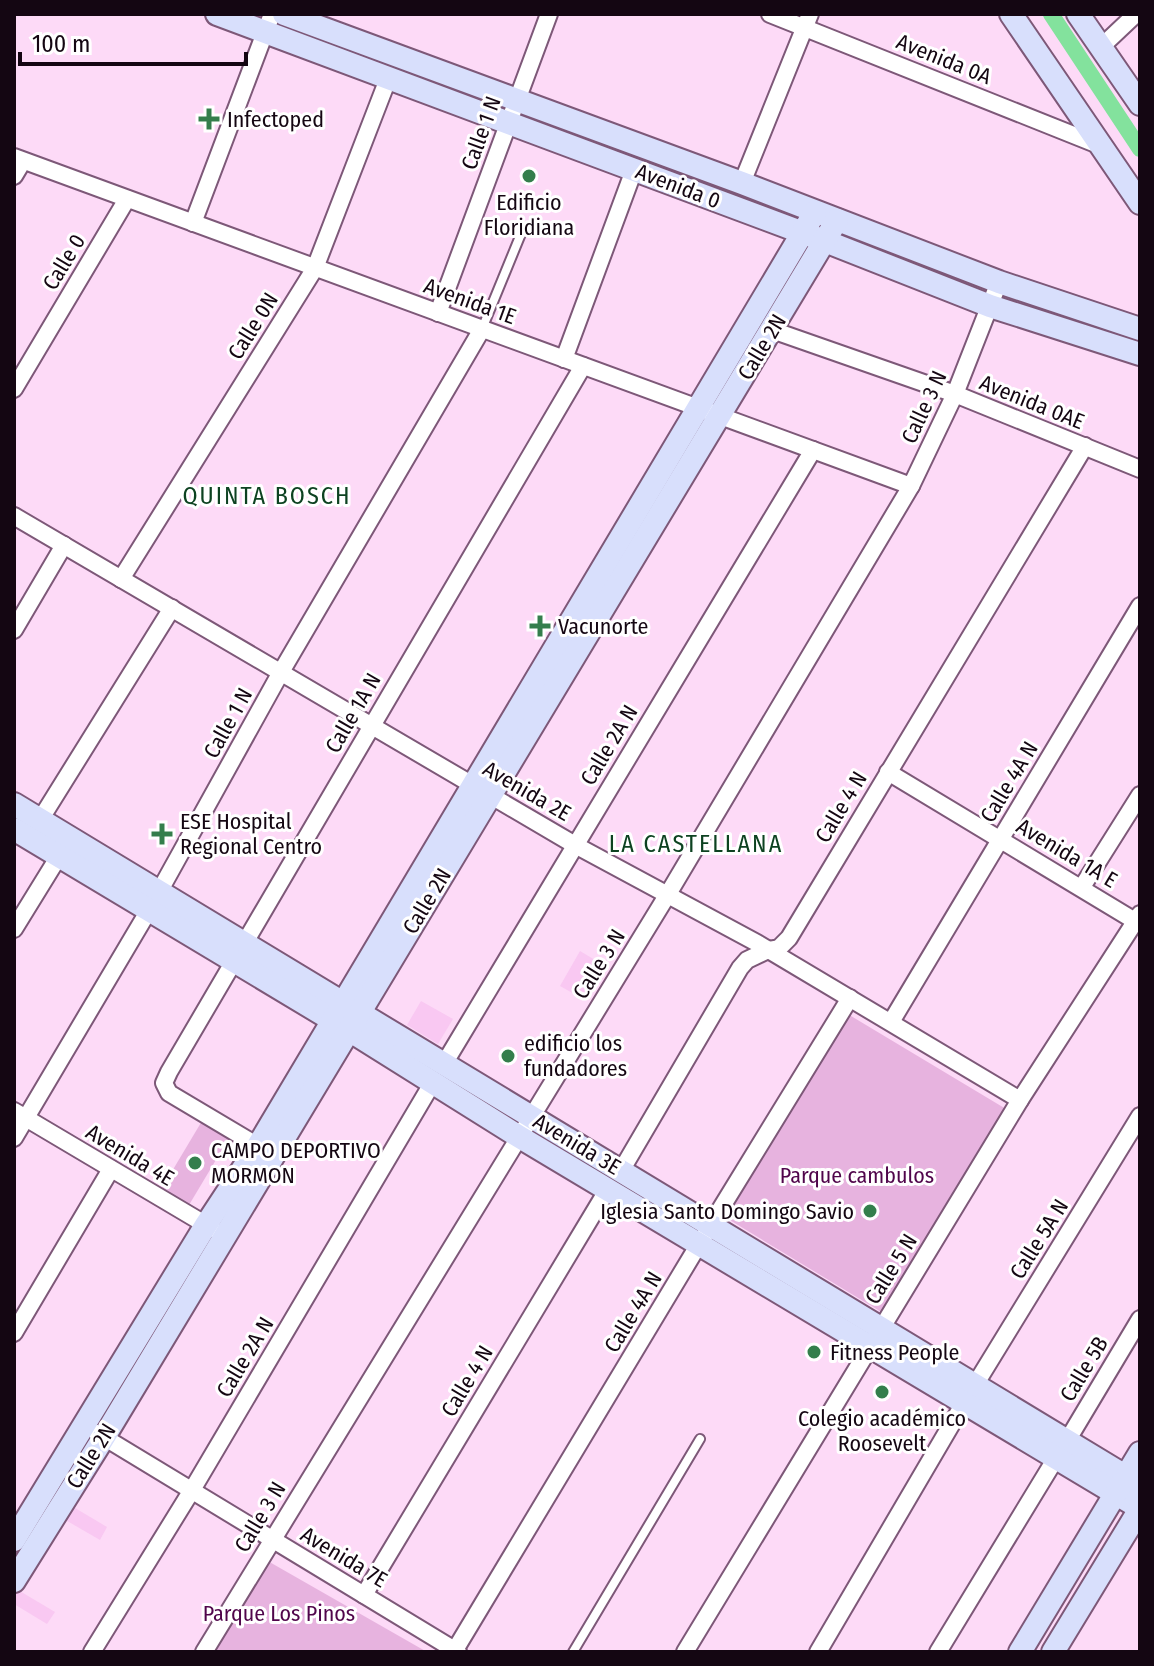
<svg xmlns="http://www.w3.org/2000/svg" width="1154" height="1666" font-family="'Fira Sans Condensed',sans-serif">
<rect width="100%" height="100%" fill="#fddaf7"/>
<g fill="#f9c8f2">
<polygon points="580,951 605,966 585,1000 560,986"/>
<polygon points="421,1001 453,1019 438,1044 407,1025"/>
<polygon points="70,1505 107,1527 100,1540 62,1518"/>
<polygon points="18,1590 55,1612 47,1624 14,1604 14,1597"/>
</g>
<g fill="#e7b3df">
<polygon points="846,1013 1006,1109 883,1313 723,1216"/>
<polygon points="202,1121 229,1138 189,1205 162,1188"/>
<polygon points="266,1560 427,1652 211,1652"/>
</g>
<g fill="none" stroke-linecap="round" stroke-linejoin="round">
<polyline stroke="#83e29d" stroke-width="16" points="1051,14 1140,149"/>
<g stroke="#7d5878" stroke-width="12">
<g id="lane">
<polyline points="482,329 523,229"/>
<polyline points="573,1652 700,1439"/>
</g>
</g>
<g stroke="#7d5878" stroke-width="20">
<g id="street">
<polyline points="770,14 1101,146"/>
<polyline points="1101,47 1136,14"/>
<polyline points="14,157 911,486"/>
<polyline points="14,176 23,161"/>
<polyline points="742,183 810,14"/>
<polyline points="193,223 272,14"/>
<polyline points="438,313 549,14"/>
<polyline points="772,330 955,394 1140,469"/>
<polyline points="564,359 634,170"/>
<polyline points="14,389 127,199"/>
<polyline points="14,516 575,845 757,943 1020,1100"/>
<polyline points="121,579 315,268 388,79"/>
<polyline points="14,630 64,545"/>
<polyline points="888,772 1140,924"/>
<polyline points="40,820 172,608"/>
<polyline points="1082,887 1140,795"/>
<polyline points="14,929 59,856"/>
<polyline points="891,1022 1140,606"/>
<polyline points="444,1064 813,450"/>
<polyline points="14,1111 213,1229"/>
<polyline points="14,1138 149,910 281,672 482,329"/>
<polyline points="258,1146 169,1093 164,1083 169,1072 583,366"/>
<polyline points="621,1171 740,968 747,960 768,950 779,948 789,938 1085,446"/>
<polyline points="14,1333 111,1169"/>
<polyline points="975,1385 1140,1116"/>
<polyline points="97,1433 458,1652"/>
<polyline points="1067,1441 1140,1319"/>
<polyline points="364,1595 608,1189"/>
<polyline points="455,1650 699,1244 850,998"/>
<polyline points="92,1652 192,1490 433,1082"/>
<polyline points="204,1652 668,894 911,486 955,394 999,282"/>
<polyline points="685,1652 1020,1100 1140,914"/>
<polyline points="818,1652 964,1403"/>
<polyline points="938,1652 1056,1458"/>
</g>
</g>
<g stroke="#7d5878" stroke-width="26">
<g id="secondary">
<polyline points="217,14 825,241 990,306 1140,354"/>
<polyline points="284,14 742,183 999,282 1140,329"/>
<polyline points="1011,14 1140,203"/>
<polyline points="1078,14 1140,104"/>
<polyline points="14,804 1140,1485"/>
<polyline points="14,829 349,1030 518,1136 1140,1508"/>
<polyline points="14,1540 206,1225 258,1146 815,212"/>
<polyline points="14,1581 104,1437 837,220"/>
<polyline points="1020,1652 1140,1453"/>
<polyline points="1053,1652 1140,1509"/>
</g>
</g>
<use href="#lane" stroke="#fff" stroke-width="8"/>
<use href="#street" stroke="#fff" stroke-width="16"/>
<use href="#secondary" stroke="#d8dffc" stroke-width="22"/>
</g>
<g fill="#347e4c" stroke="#fff" stroke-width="3">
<path d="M205 107h8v8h8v8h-8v8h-8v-8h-8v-8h8z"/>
<circle cx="529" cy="176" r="8"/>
<path d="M536 614h8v8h8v8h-8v8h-8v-8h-8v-8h8z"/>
<path d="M158 822h8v8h8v8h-8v8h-8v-8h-8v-8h8z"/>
<circle cx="508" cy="1056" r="8"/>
<circle cx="195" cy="1163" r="8"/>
<circle cx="870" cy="1211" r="8"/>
<circle cx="814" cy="1352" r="8"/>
<circle cx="882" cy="1392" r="8"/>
</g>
<g text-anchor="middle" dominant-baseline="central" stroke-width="6" stroke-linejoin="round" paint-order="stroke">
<g font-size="22" fill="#140612" stroke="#fff">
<text transform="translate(944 59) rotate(22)">Avenida 0A</text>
<text transform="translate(481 133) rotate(-70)">Calle 1 N</text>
<text transform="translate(678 186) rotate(21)">Avenida 0</text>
<text transform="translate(64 262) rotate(-59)">Calle 0</text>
<text transform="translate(470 301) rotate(20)">Avenida 1E</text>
<text transform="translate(253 326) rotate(-58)">Calle 0N</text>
<text transform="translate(762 347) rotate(-59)">Calle 2N</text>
<text transform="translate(1032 402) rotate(22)">Avenida 0AE</text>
<text transform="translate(924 407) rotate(-65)">Calle 3 N</text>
<text transform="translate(353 713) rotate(-60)">Calle 1A N</text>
<text transform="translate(228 723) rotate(-61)">Calle 1 N</text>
<text transform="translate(609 745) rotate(-59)">Calle 2A N</text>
<text transform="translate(1009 782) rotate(-59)">Calle 4A N</text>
<text transform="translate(527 791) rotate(30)">Avenida 2E</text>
<text transform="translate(841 807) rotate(-59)">Calle 4 N</text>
<text transform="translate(1067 853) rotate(31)">Avenida 1A E</text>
<text transform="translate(427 901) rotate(-59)">Calle 2N</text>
<text transform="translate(599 964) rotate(-58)">Calle 3 N</text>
<text transform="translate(577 1144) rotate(31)">Avenida 3E</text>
<text transform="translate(130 1155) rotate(31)">Avenida 4E</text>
<text transform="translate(1039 1239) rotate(-58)">Calle 5A N</text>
<text transform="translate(891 1269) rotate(-58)">Calle 5 N</text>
<text transform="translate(633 1312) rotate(-59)">Calle 4A N</text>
<text transform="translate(245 1357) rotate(-59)">Calle 2A N</text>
<text transform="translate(1084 1369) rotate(-59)">Calle 5B</text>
<text transform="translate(467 1381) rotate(-59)">Calle 4 N</text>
<text transform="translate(91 1456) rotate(-58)">Calle 2N</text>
<text transform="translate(260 1517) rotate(-59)">Calle 3 N</text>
<text transform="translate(344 1557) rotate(31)">Avenida 7E</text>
</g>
<g font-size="22" fill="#140612" stroke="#fff" text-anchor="start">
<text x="227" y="119">Infectoped</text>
<text x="529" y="202" text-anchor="middle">Edificio<tspan x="529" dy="25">Floridiana</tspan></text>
<text x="558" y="626">Vacunorte</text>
<text x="180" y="821">ESE Hospital<tspan x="180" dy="25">Regional Centro</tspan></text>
<text x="524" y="1043">edificio los<tspan x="524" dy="25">fundadores</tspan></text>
<text x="211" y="1150">CAMPO DEPORTIVO<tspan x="211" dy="25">MORMON</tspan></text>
<text x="854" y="1211" text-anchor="end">Iglesia Santo Domingo Savio</text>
<text x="830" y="1352">Fitness People</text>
<text x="882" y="1418" text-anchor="middle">Colegio académico<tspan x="882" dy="25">Roosevelt</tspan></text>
</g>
<g font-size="22" fill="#50054b" stroke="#fff">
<text x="857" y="1175">Parque cambulos</text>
<text x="279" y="1613">Parque Los Pinos</text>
</g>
<g font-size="24" letter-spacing="2" fill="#0d4221" stroke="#fff">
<text x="267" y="496">QUINTA BOSCH</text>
<text x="696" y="844">LA CASTELLANA</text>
</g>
</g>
<rect width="1154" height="1666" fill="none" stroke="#140612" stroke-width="32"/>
<path d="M20 52v12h226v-12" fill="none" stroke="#140612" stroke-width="4"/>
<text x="32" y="52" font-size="24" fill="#140612" stroke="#ffffff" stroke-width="6" paint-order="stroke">100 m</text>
</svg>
